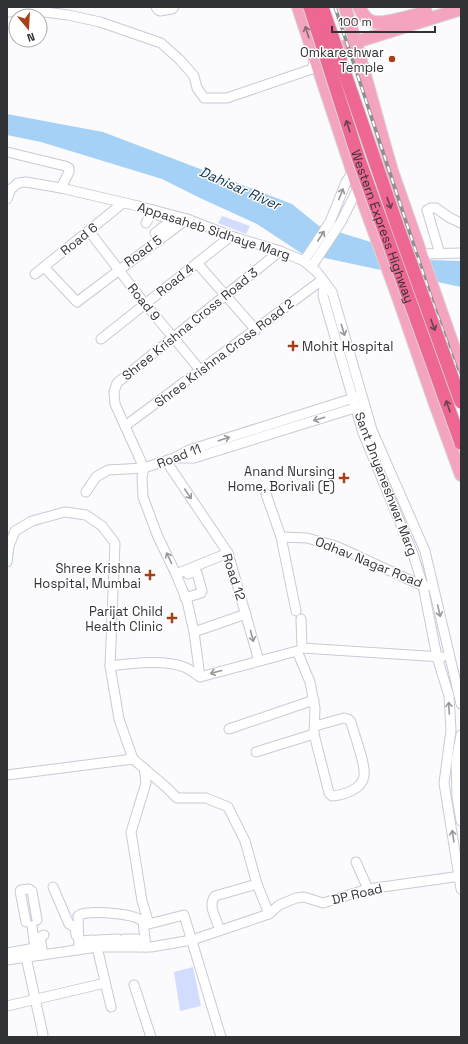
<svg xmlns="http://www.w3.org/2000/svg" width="468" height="1044" font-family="'Space Grotesk',sans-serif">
<rect width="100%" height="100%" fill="#fbfbfe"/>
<g fill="#d2dcfc">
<polygon points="222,216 250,226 246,234 218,223"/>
<polygon points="193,967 201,1006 180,1011 174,972"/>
</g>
<polygon fill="#a4d1f5" points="7,114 103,132 292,204 319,226 429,260 461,261 461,287 301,253 257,224 200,198 162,179 41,142 7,135"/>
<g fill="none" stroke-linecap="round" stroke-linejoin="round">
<g stroke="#c7cbd5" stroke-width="11">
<g id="minor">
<polyline points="156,7 158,10 160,11 172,9 174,7"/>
<polyline points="7,12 37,11 68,15 100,22 161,43 180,60 194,76 197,88 204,98 227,98 312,69 315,58"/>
<polyline points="7,152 65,166 69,168 69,172 61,188"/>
<polyline points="7,199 11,189 18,183 26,182 61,188 138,206 187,219 231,236 280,251 304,261 317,272 332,292 372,430 425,551 461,704"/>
<polyline points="146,223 153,210"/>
<polyline points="89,231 145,304 173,337 201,371"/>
<polyline points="155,233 168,223 169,221 167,217 160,216"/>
<polyline points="420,254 461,253"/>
<polyline points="440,254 427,210 431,208 436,208 450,218 461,223"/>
<polyline points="304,261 330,222 346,182 353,172 388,157"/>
<polyline points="197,263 256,330"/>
<polyline points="312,266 341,222 358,188 393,174"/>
<polyline points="44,267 77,302 187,219"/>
<polyline points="35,274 123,203"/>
<polyline points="324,283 323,296 363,433 413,554 423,586 437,657 449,696 451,730 444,783 461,889"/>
<polyline points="101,339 231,236"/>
<polyline points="125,426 322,280"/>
<polyline points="176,458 194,458 361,406"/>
<polyline points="166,461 228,553 259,661"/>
<polyline points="144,468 115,404 114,392 117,383 280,251"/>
<polyline points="144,468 142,477 143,497 158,537 176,574 187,601 194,632 200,677"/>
<polyline points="86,492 96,477 108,470 144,468 174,458 189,450 357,397"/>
<polyline points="266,494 281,537 296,611"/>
<polyline points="281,537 307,538 336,546 423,586 427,586"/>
<polyline points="7,562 9,546 15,531 32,521 65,512 86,515 102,526 115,543 110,666 119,719 133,759"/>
<polyline points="176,574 228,553"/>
<polyline points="185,598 201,593 202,591 197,573 195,571 188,574"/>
<polyline points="301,619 302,648 442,657"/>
<polyline points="194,632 246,614"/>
<path d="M110 666C131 663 164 659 184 667 190 669 195 674 200 677L297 651 310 682 315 708 314 734 329 793 332 796C343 795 362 790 364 776 366 764 354 735 351 722L348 719 344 718 315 726"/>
<polyline points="229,729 314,700"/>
<polyline points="461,735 456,761 457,797 461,821"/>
<polyline points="256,752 314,734"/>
<polyline points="144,768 146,783 131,832 142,901 149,924 184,915 221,1037"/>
<polyline points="7,775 133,759 166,787 177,798 206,798 228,807 245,841 257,884 269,914"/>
<polyline points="356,862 368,889"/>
<polyline points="53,887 69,924 75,927 76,935"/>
<polyline points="26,922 20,891 21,890 29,889 32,891 37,920"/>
<path d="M218 925C215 916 208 905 215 896L257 884"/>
<polyline points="124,939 137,939 139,941 139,947"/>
<polyline points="97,940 118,939"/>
<polyline points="97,947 111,1007"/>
<polyline points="81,948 81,941 93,940"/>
<path d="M79 950 78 916C81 914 84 913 87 913 98 912 136 913 143 922L146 947"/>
<polyline points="7,953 35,948 32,926"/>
<polyline points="43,955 40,937 44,935"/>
<polyline points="26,957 43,1035"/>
<polyline points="7,960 97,947 151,947 192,940 269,914 279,905 296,898 304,897 323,903 368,889 461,876"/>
<polyline points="134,985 151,1037"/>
<polyline points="7,1006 105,983"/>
</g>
</g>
<g stroke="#d6d6d7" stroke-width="14">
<g id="major">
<polyline points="298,7 357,185 398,297 434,401 461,475"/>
<path d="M345 7C362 61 376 116 392 171L461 368"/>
<path d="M359 7C362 13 366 21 374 22 385 24 414 15 426 12"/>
<polyline points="327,53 356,42 461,9"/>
</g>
</g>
<use href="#minor" stroke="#fff" stroke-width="9"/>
<use href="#major" stroke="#f4a4be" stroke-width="12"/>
<g stroke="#8e8f92" stroke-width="3.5">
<polyline id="rail" points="335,7 433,303 461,381"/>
</g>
<use href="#rail" stroke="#fff" stroke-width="2" stroke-dasharray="6" stroke-linecap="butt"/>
<g stroke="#d6d6d7" stroke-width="15" stroke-linecap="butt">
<g id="highway-bridge">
<path id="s1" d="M310 7 358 157 461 443"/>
<polyline points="322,7 397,225 461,402"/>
</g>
</g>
<use href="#highway-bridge" stroke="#ed6792" stroke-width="13"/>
</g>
<defs><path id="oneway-shaft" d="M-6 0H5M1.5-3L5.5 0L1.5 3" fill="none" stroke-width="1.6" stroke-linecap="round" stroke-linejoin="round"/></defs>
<use stroke="#896573" href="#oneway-shaft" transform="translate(307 32) rotate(-108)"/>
<g stroke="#694252">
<use href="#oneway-shaft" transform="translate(348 126) rotate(-108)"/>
<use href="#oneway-shaft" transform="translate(389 203) rotate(71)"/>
<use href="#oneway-shaft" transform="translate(433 325) rotate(69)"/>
<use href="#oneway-shaft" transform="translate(448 406) rotate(-109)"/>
</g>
<g stroke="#98989a">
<use href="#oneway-shaft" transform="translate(341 194) rotate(-68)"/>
<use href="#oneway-shaft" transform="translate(321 236) rotate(-57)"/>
<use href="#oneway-shaft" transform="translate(343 330) rotate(73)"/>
<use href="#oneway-shaft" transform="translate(319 419) rotate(163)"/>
<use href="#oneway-shaft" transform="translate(224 439) rotate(-18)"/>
<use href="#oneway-shaft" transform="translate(188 494) rotate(56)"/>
<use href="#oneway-shaft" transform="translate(169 558) rotate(-116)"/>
<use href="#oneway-shaft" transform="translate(439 611) rotate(77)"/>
<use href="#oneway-shaft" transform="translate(252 636) rotate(75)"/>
<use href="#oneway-shaft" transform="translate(216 672) rotate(165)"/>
<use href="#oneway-shaft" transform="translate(449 708) rotate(-93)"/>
<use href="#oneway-shaft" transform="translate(453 836) rotate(-99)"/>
</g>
<g fill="#a7401a" stroke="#fff" stroke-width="1.5">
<circle cx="392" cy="59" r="4"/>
<path d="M291 340h4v4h4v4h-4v4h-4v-4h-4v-4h4z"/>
<path d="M342 472h4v4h4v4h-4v4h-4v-4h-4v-4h4z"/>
<path d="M148 569h4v4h4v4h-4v4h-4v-4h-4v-4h4z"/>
<path d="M170 612h4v4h4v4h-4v4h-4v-4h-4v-4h4z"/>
</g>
<g text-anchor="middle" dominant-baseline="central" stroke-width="3" stroke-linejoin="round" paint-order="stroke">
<g font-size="13" fill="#313236" stroke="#fff" text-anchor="end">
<text x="384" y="52">Omkareshwar<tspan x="384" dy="15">Temple</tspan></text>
<text x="302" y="346" text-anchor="start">Mohit Hospital</text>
<text x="335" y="471">Anand Nursing<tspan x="335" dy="15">Home, Borivali (E)</tspan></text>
<text x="141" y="568">Shree Krishna<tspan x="141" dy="15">Hospital, Mumbai</tspan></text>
<text x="163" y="611">Parijat Child<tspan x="163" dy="15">Health Clinic</tspan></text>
</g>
<g font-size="13" fill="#313236" stroke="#fff">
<text stroke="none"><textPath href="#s1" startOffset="231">Western Express Highway</textPath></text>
<text transform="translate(214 231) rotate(18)">Appasaheb Sidhaye Marg</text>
<text transform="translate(79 239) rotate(-39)">Road 6</text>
<text transform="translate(143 251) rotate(-36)">Road 5</text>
<text transform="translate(175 280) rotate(-38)">Road 4</text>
<text transform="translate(144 302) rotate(51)">Road 9</text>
<text transform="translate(190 324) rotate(-39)">Shree Krishna Cross Road 3</text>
<text transform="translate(224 353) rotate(-37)">Shree Krishna Cross Road 2</text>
<text transform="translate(179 456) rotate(-21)">Road 11</text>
<text transform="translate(386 484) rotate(69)">Sant Dnyaneshwar Marg</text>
<text transform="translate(369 562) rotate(22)">Odhav Nagar Road</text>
<text transform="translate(234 577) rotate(72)">Road 12</text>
<text transform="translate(357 894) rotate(-14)">DP Road</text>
</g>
<g font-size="14" font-style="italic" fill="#103149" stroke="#fff">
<text transform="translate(240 188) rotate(24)">Dahisar River</text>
</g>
</g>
<rect width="468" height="1044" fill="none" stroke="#313236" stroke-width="16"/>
<g transform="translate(28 28) rotate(162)"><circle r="19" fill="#ffffff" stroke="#adadaf"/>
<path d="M0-3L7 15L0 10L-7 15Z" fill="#a7401a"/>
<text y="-6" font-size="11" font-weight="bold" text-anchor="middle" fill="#313236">N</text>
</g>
<path d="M332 26v6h103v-6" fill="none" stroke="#313236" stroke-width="2"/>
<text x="338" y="26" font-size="12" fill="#313236" stroke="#ffffff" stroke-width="3" paint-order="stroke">100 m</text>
</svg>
